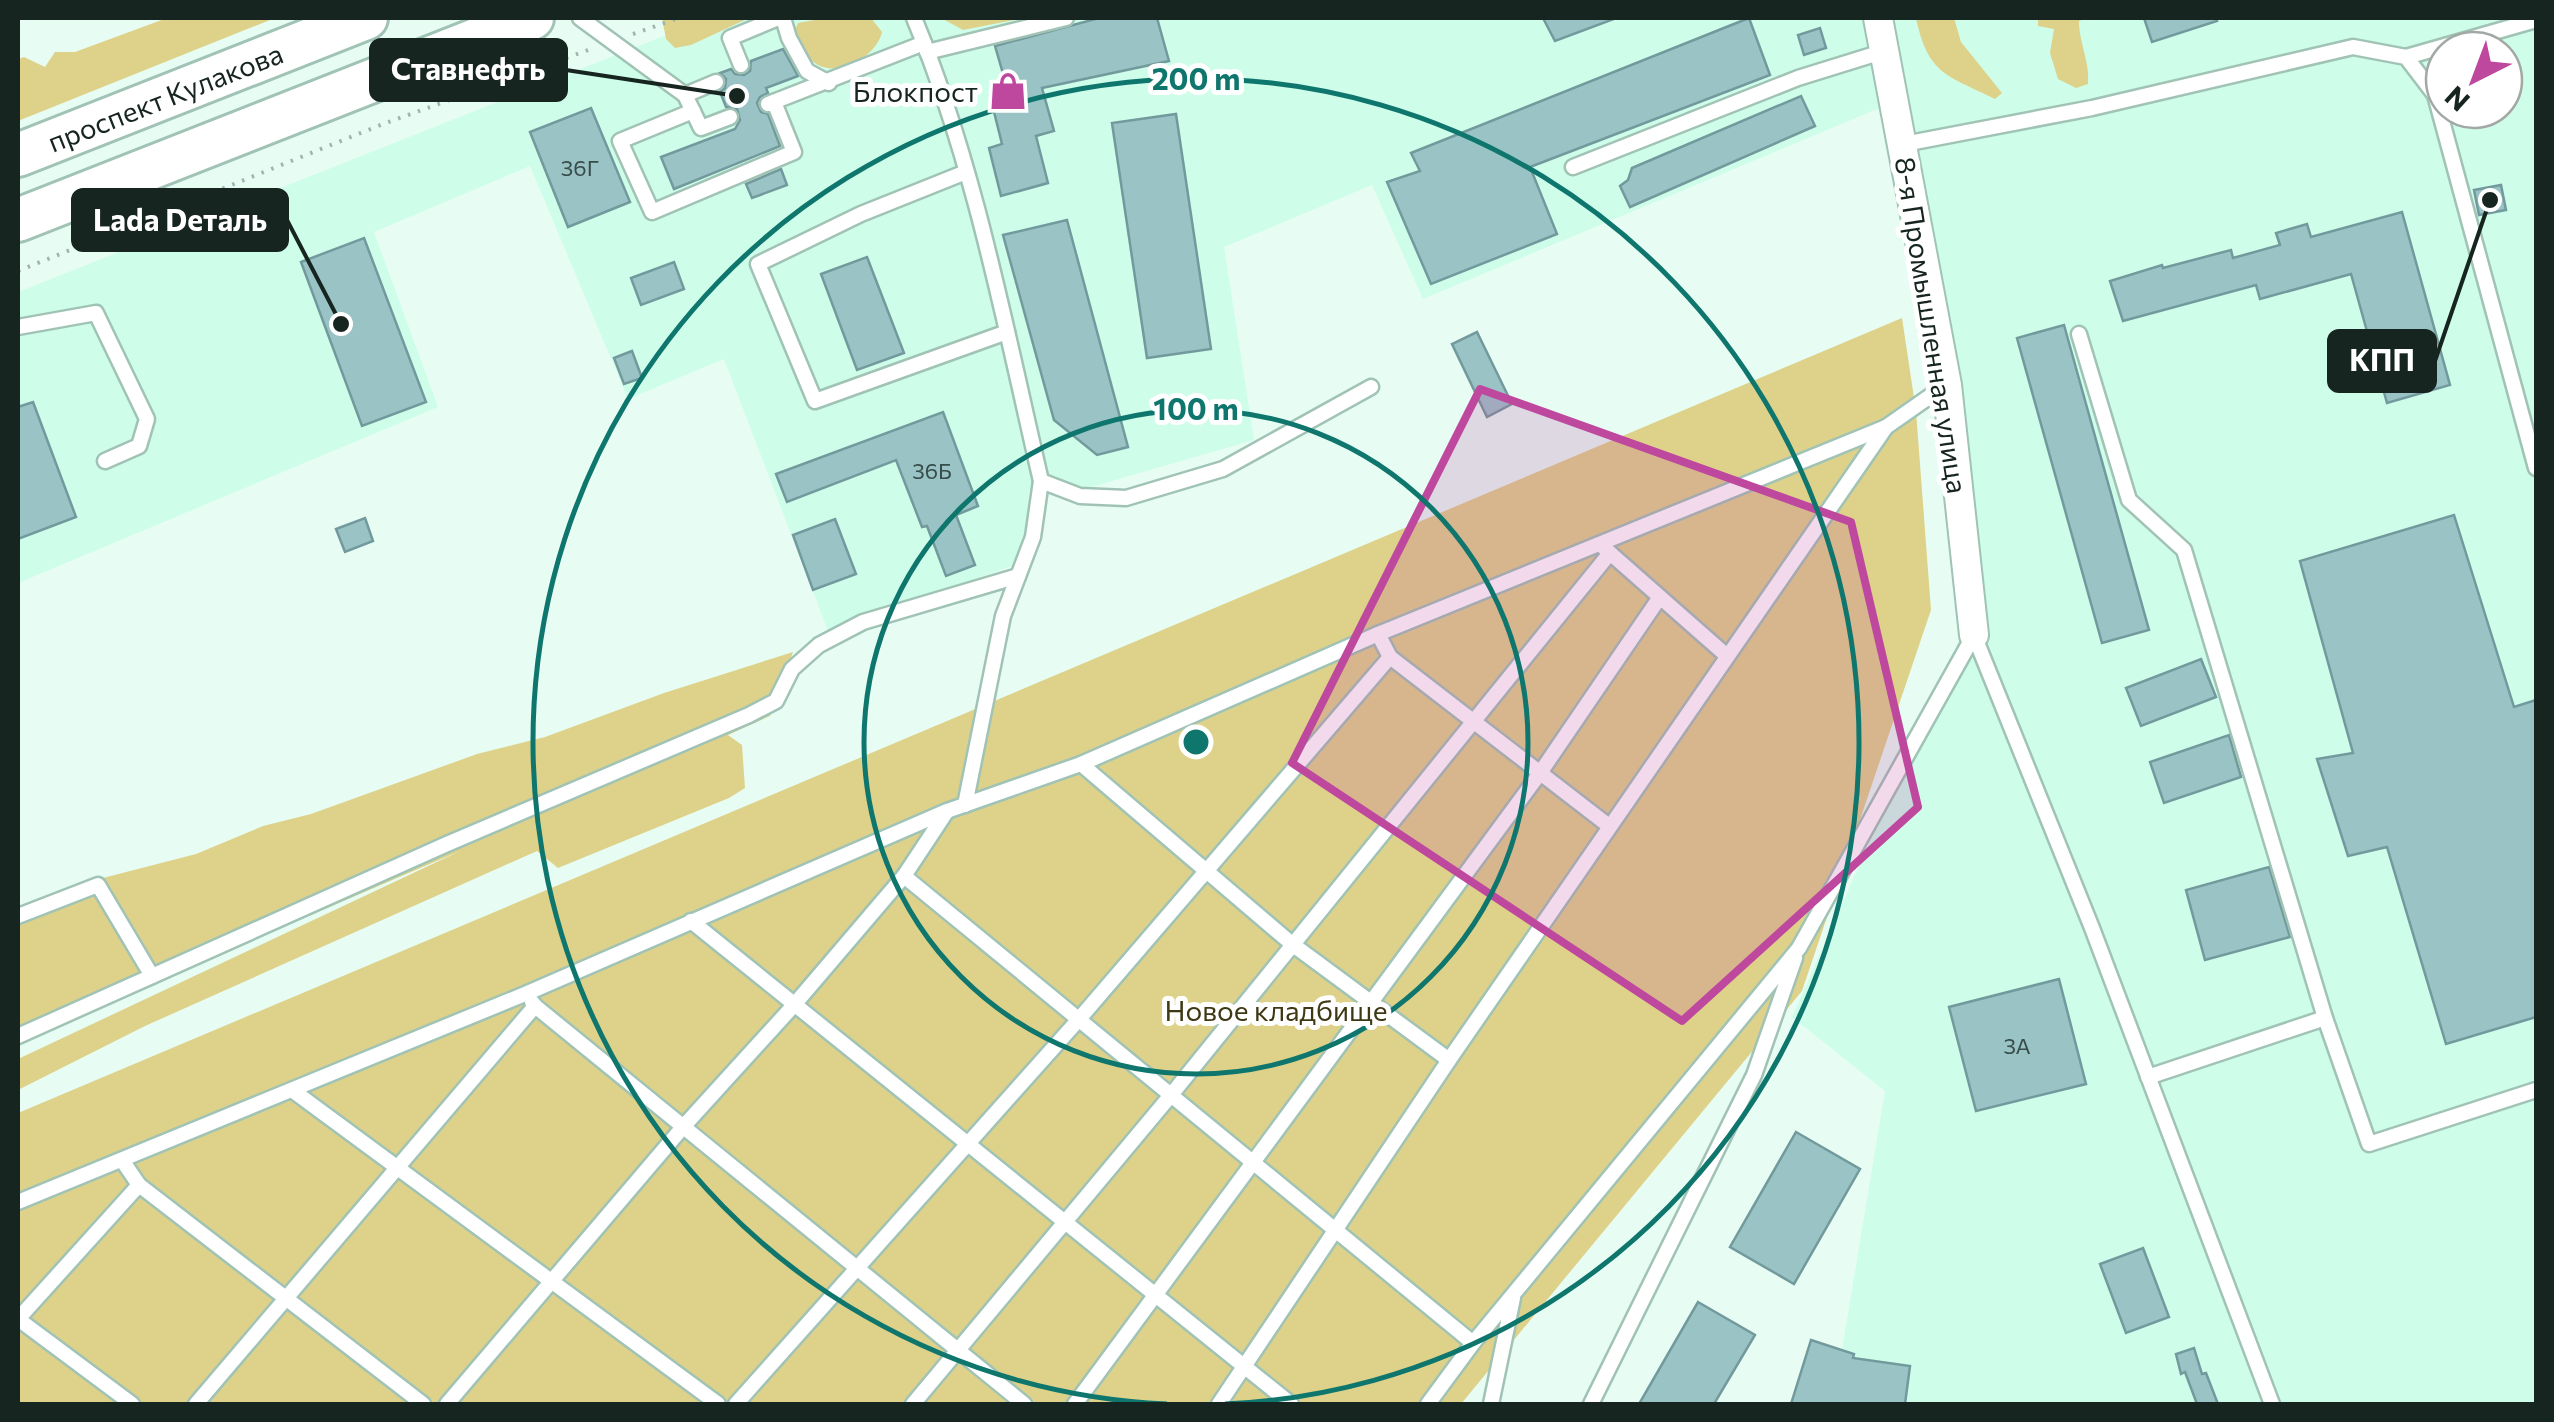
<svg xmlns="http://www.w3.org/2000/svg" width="2554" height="1422" font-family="Commissioner,sans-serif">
<rect width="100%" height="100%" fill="#e7fdf4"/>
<g fill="#cefdea" fill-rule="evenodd">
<polygon points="709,18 1863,18 1882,107 1423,299 1372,185 1224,247 1254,440 1091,487 1029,490 1026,532 1012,566 828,631 724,359 628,399 530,166 374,232 438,407 18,583 18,292"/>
<path d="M1883 18H2536V1404H1833L1885 1091 1792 1017 1976 602ZM2444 50H2504V110H2444Z"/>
</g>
<g fill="#ded28a">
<polygon points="167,18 275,18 18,121 18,59 24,57 45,67 55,52 75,52"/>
<polygon points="662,18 749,18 691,45 675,48 666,39"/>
<path d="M825 18H871L882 32C877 55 841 77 818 65 806 58 800 46 793 34L798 23Z"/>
<polygon points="941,18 1024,18 963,30"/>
<path d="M1916 18H1954L1961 42 2002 93 1995 99C1947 75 1928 75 1916 18Z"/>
<path d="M2038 18H2087L2079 21C2079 43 2090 61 2088 84L2076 88 2058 79 2050 53 2054 29 2038 26Z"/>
<polygon points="1902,318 1916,411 1931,610 1802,991 1461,1404 18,1404 18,1113"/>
<polygon points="793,652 770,716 728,735 742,745 745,788 729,798 558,868 537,851 145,1026 18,1090 18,1059 460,851 18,1041 18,910 99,879 196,854 263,826 311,814 477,754 545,737 664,693"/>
</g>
<g fill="#9ac3c6" stroke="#729a9d" stroke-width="2.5">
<polygon points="1099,18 1157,18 1169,61 1042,88 1054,131 1036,136 1048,183 1001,196 989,148 1002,144 990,96 1008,91 995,46"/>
<polygon points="1543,18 1614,18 1614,19 1555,41"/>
<polygon points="1749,18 1770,75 1530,167 1557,234 1431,284 1387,182 1420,171 1411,153"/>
<polygon points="2144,18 2216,18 2217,21 2152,42"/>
<polygon points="1820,28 1826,48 1804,55 1798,35"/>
<polygon points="783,49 798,76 766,88 768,93 760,97 757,103 761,112 768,114 780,146 674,189 661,157 735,129 740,120 737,109 726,107 720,92 725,88 726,79 720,73 731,69 735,74 744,75 750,71 751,61"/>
<polygon points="1801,96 1815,126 1630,207 1620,186 1628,180 1632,168"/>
<polygon points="591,108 630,202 568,227 530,132"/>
<polygon points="1176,114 1211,349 1147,358 1112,123"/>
<polygon points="781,169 787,185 752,198 746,184"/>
<polygon points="2501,185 2506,210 2479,215 2474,190"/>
<polygon points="2402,212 2450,385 2387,403 2351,274 2260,299 2256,285 2123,321 2110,281 2162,265 2163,268 2231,250 2233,258 2280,245 2276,233 2307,224 2311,237"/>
<polygon points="1067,220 1128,447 1097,455 1054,420 1003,235"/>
<polygon points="364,238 426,402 362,426 301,262"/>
<polygon points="867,257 904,353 857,370 821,274"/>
<polygon points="674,262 684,289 641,305 631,278"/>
<polygon points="2064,325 2149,630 2102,643 2017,338"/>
<polygon points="1477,332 1512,404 1487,417 1452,344"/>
<polygon points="632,351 642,378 624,384 614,358"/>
<polygon points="33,402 76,517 18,539 18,407"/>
<polygon points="943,412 978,506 956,515 975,565 946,576 927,526 922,527 896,460 787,502 776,474"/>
<polygon points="2454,515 2514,707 2536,700 2536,1017 2446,1044 2387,847 2348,856 2317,759 2353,753 2300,561"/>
<polygon points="365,518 373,541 345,552 336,529"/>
<polygon points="835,519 856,574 813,590 793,535"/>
<polygon points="2201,659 2216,697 2141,726 2126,688"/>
<polygon points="2229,735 2241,777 2164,803 2150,762"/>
<polygon points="2269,867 2290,937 2205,960 2186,890"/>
<polygon points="2059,979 2086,1084 1976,1111 1949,1007"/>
<polygon points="1796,1132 1860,1169 1794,1284 1730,1247"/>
<polygon points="2143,1248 2169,1317 2126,1333 2100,1264"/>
<polygon points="1698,1302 1755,1335 1714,1404 1639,1404"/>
<polygon points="1811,1340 1854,1354 1853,1358 1910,1366 1905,1404 1791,1404"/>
<polygon points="2194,1348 2202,1374 2206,1373 2218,1404 2197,1404 2185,1372 2181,1374 2176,1354"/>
</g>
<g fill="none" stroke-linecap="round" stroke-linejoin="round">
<g stroke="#a0c3b5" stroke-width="19">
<g id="service">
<polyline points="580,18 685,95"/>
<polyline points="783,18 789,38 807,71 829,83"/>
<path d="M914 18C975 165 1005 326 1041 481L1080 496 1126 498 1223 469 1371 387"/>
<polyline points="927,52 1066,18"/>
<polyline points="2406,57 2536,20"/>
<polyline points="741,65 730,38 778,18"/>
<polyline points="716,82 685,95 701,128 730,117"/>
<polyline points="768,104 924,43"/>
<polyline points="693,111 620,141 652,212 794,152 774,102"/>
<polyline points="1904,144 2092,108 2353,47 2406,57 2435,95 2536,468"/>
<polyline points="1573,167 1798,78 1885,51"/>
<polyline points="966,172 861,214 758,264 815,401 1007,332"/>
<polyline points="18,327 96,313 147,419 139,446 105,461"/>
<polyline points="2079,334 2129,500 2184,550 2325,1018"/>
<polyline points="1610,553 1727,656"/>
<polyline points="1974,635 2092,928 2272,1404"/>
<polyline points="1390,657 1609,826"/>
<polyline points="1081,764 1292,944 1449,1060"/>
<polyline points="965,805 1003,616 1033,537 1041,481"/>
<polyline points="904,876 1473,1343"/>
<polyline points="18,916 98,885 152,976"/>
<polyline points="691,921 1291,1404"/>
<polyline points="535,1006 1024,1404"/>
<polyline points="18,1036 447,844 749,715 776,701 792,669 819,645 863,622 1018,576"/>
<polyline points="2148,1077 2325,1018 2369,1144 2536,1090"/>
<polyline points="292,1090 718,1404"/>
<polyline points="139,1185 423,1404"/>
<polyline points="18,1202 525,994 947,811 1081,764 1378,634 1886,427 1946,385"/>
<polyline points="18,1319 139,1185 122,1160"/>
<polyline points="18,1319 132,1404"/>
<polyline points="196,1404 535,1006 532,1002"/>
<polyline points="447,1404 683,1127 794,1005 904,876 947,811"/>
<polyline points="736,1404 1080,1018 1390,657 1378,634"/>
<polyline points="913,1404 1171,1095 1610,553 1601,545"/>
<polyline points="1075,1404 1540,773 1660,597"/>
<polyline points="1219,1404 1449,1060 1886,427"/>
<polyline points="1428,1404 1473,1343 1799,948 1974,635"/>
<polyline points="1491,1404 1513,1298"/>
<polyline points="1591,1404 1754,1075 1795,958"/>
</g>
</g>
<g stroke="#a0c3b5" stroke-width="32">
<polyline id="minor" points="1878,18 1947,385 1974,635"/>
</g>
<g stroke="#a0c3b5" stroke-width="48">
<g id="primary">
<path id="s1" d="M18 155 366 18"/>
<polyline points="18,220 532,18"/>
</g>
</g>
<g stroke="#a1b4ad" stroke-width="4" stroke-dasharray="2.5 8" stroke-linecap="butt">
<polyline points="633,34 679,18"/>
<polyline points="18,271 383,124 591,49"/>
</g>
<use href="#service" stroke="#fff" stroke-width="14"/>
<use href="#minor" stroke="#fff" stroke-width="28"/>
<use href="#primary" stroke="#fff" stroke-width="42"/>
</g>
<path fill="#bf489f" fill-opacity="0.2" stroke="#bf489f" stroke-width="8" stroke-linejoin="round" d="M1480 389 1851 522 1918 807 1682 1021 1292 763Z"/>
<g fill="none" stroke="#0f766e" stroke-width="5">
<circle cx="1196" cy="742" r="332"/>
<path d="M1167 1404A663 663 0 1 1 1225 1404"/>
</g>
<defs>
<g id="shop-bare" transform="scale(3)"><path d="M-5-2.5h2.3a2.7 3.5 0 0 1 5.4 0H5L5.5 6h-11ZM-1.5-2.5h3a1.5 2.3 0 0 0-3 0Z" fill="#bf489f" stroke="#fff" stroke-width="2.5" paint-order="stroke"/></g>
</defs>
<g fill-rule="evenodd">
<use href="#shop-bare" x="1008" y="91"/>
</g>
<g text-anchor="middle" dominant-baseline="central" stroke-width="10" stroke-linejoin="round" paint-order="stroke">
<g font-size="22" fill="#384c4a">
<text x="580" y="167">36Г</text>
<text x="932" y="470">36Б</text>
<text x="2017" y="1045">3А</text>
</g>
<g font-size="28" fill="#172520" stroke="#fff" text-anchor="end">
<text x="978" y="91">Блокпост</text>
</g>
<g font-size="28" fill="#172520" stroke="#fff">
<text stroke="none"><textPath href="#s1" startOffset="158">проспект Кулакова</textPath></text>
<text transform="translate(1932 325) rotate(81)">8-я Промышленная улица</text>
</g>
<g font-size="28" fill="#3e3815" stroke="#fff">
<text x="1276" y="1010">Новое кладбище</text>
</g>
</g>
<circle cx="1196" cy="742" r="15" fill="#0f766e" stroke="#fff" stroke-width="5"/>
<g font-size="30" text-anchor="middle" font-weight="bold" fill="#0f766e" stroke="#fff" stroke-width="10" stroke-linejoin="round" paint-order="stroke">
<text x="1196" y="90">200 m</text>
<text x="1196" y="420">100 m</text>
</g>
<path fill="none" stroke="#172520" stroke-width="4" d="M737 96L566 70M341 324L287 220M2490 200L2435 361"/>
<g fill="#172520" stroke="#fff" stroke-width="4">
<circle cx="737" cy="96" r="10"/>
<circle cx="341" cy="324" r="10"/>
<circle cx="2490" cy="200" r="10"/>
</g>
<g fill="#172520" stroke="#172520" stroke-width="4">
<rect x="371" y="40" width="195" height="60" rx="10"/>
<rect x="73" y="190" width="214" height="60" rx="10"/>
<rect x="2329" y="331" width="106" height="60" rx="10"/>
</g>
<g font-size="30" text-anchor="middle" font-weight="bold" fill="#fff">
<text x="468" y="80">Ставнефть</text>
<text x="180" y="231">Lada Dеталь</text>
<text x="2382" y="371">КПП</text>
</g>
<rect width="2554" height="1422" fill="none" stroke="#172520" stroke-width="40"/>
<g transform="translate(2474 80) rotate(222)"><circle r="48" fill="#ffffff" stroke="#a2a8a6" stroke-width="2.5"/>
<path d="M0-8L18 38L0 25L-18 38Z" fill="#bf489f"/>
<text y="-15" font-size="28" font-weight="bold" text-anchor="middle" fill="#172520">N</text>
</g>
</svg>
